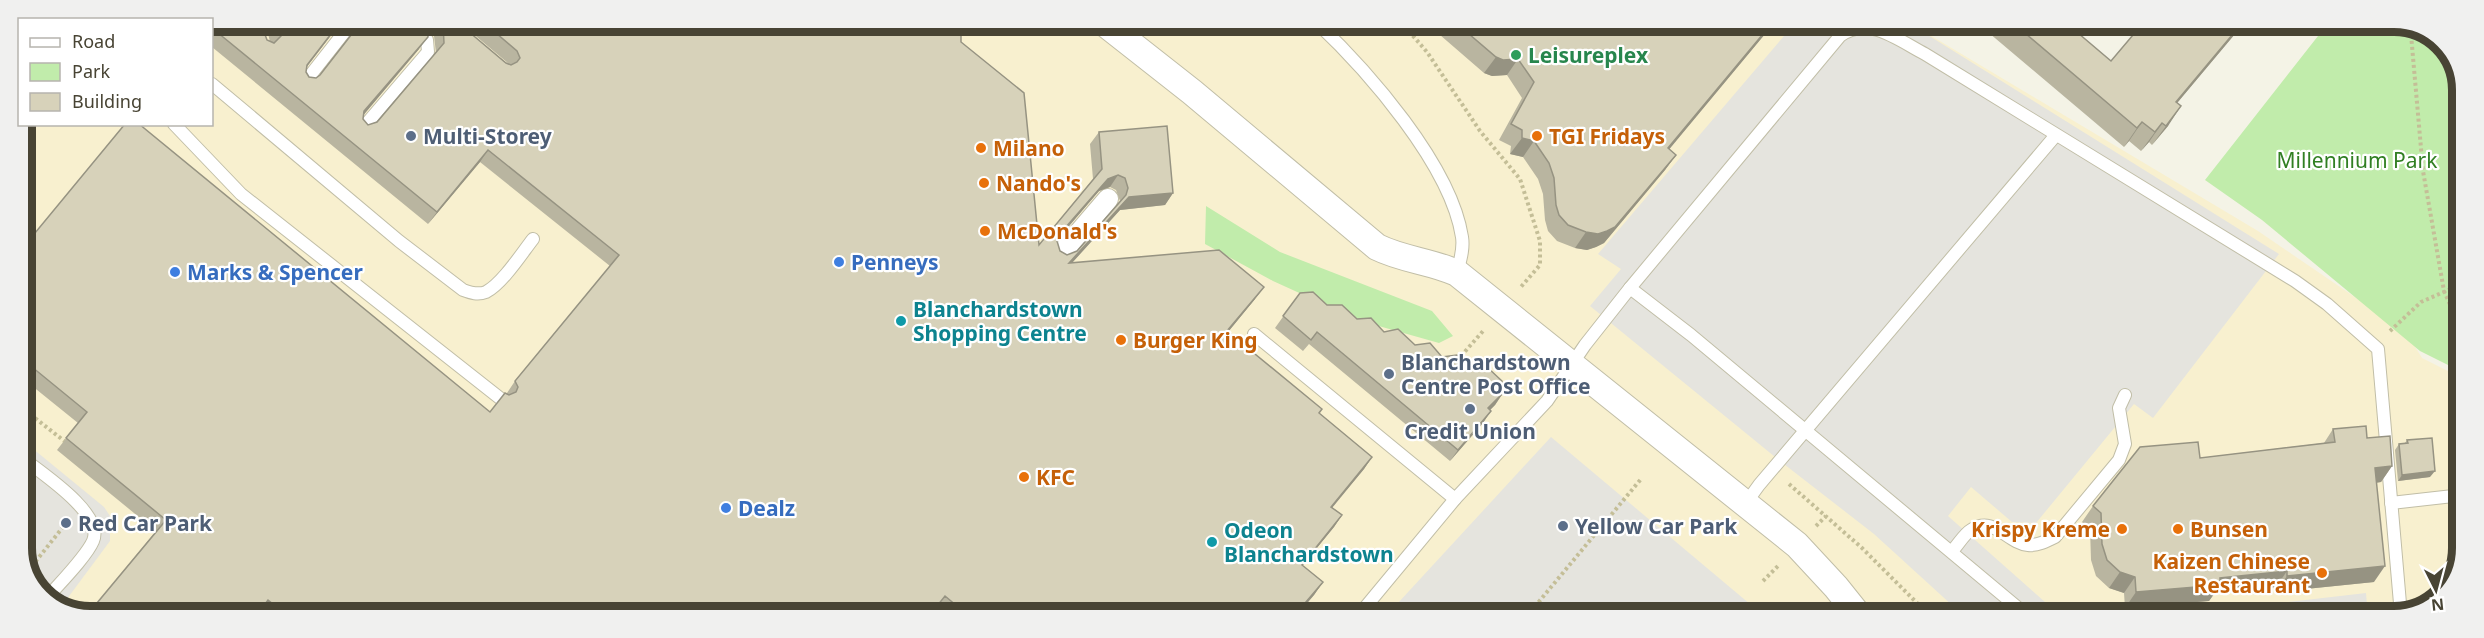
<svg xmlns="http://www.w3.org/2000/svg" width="2484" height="638" font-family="'Noto Sans',sans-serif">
<rect width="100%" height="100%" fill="#f4f3e6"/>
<polygon fill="#f8f0cf" points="212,21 1908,22 2258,231 2406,332 2422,358 2462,378 2462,563 2437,603 2395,617 75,616 38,594 22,558 21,125 212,124"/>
<g fill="#c1ecab">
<polygon points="2329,22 2409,22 2446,44 2463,84 2462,372 2420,351 2262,220 2205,180"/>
<polygon points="1206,206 1280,252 1432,311 1453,336 1439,343 1361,321 1273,281 1205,244"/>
</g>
<g fill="#e5e4de">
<polygon points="1796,22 1907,22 2279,254 2153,418 2134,404 2036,523 2012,522 1971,487 1948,516 2062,617 1965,617 1874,534 1780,461 1590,306 1621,269 1598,254"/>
<polygon points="1551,437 1763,615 1764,617 1386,616"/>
<polygon points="21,439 104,507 110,516 110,541 61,607 38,594 22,558"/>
<polygon points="2366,593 2368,617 2184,617 2184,614"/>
</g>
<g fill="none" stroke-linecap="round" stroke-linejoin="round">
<g stroke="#c1bea7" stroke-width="14">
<g id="service">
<path d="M1316 22C1367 70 1451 165 1462 237 1464 249 1460 261 1457 273"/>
<polyline points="305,82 353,21"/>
<path d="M212 84 399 241 463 290C471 293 478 295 486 292 502 284 522 253 533 239"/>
<polyline points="174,124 241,194 501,399"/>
<polyline points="362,129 428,52 427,40 404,21"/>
<polyline points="1630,288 1691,335 2029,617"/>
<polyline points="1254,334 1455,499"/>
<path d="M21 457C40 472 105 514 93 541 86 557 59 584 46 599"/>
<polyline points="1746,503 1759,485 2056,135"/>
<polyline points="2391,503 2462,495"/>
<path d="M1952 551C1958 545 1964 534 1971 530 1994 515 2007 543 2028 545 2037 546 2047 541 2055 537L2119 460 2125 444 2119 408 2125 395"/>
<path d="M1358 616 1455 499 1547 401 1585 345 1630 288 1840 36C1868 15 1898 40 1925 54L2295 281 2327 304 2378 349 2401 615"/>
</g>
</g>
<g stroke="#c1bea7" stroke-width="22">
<polyline id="pedestrian" points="1060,255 1108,199"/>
</g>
<g stroke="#c1bea7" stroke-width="28">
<path id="minor" d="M1103 22 1192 92 1377 247C1403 260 1431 261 1457 273L1797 545 1836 587 1860 617"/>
</g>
<g stroke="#c4be97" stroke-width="4" stroke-dasharray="3 3" stroke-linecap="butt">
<polyline points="1231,22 1241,31 1249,22"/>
<polyline points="1401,22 1427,52 1480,131 1520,179 1540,241 1540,265 1520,288"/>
<polyline points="2410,23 2423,171 2444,291 2462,331"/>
<polyline points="2455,319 2462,317"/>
<polyline points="2390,331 2421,302 2462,284"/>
<polyline points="1461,356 1484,330"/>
<polyline points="21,407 68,444"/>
<polyline points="1789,484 1862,548 1931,617"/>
<polyline points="1816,526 1826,516"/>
<polyline points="28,571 67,522"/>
<polyline points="1763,581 1778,566"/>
<polyline points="1527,616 1641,479"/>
</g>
<use href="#service" stroke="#fff" stroke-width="12"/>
<use href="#pedestrian" stroke="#fff" stroke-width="20"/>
<use href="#minor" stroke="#fff" stroke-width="26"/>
</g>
<g fill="#b9b5a0" fill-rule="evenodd">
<path d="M212 21 270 42 267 29 270 21H342L307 66 306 72 309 77 316 78 320 75 360 24 361 21H416L419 49 364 114 363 119 368 125 377 122 436 53 434 36 417 21H456L506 63 509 64 458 21H782L800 35 961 42 1039 245 1093 179 1090 144 1099 132 1173 193 1165 205 1120 210 1072 263 1255 299 1228 332 1319 413 1372 457 1364 469 1332 507 1342 515 1334 527 1302 566 1323 582 1314 595 1296 616H946L937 608 930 616H264L260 612 257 616H89V615L97 603 156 531 57 450 78 423 21 377V223L35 233 490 412 507 394V393L515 381 610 266 480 162 428 224 212 47ZM1110 187 1116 190 1120 201 1119 202 1077 251 1067 255 1060 251 1057 241V240L1099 191Z"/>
<polygon points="1425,22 1775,22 1669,149 1676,155 1665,170 1604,243 1596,247 1587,250 1575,248 1557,241 1548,231 1545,220 1543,194 1538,179 1523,157 1510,154 1511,146 1499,140 1522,98 1507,75 1492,76 1484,73"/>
<polygon points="1976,22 2065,22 2111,61 2144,22 2245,22 2177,103 2168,126 2152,145 2149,142 2141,151 2129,141 2124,147"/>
<polygon points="1300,293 1384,332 1472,369 1503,393 1495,405 1490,410 1483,423 1450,461 1309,344 1303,351 1275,328"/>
<polygon points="2333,429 2367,438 2392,466 2381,482 2376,483 2374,582 2276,592 2276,587 2214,594 2209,601 2125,608 2124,593 2109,588 2096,576 2091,560 2090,529 2082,522 2093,506 2200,458 2324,443"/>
<polygon points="2407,440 2430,477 2398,481 2395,450 2399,444 2405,443"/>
</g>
<g fill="#969382">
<polygon points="341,21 342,21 299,77 307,65"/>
<polygon points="1773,22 1775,22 1657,164 1668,148"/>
<polygon points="2243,22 2245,22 2162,121 2176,102"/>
<polygon points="428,37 419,49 356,124 364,111"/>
<polygon points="1496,57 1518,59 1507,75 1492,76 1484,73"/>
<polygon points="2181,106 2168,126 2152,145 2166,126"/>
<polygon points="2142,122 2129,141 2124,147 2137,128"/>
<polygon points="2162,123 2149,142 2141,151 2155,132"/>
<polygon points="1522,138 1534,141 1523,157 1510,154"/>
<polygon points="488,150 480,162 428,224 437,212"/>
<polygon points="1676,155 1665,170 1604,243 1596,247 1587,250 1575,248 1586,232"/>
<polygon points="1118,175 1110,187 1099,191 1051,247 1059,235 1108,179"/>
<polygon points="1173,193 1165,205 1120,210 1060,276 1069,263 1129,197"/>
<polygon points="1264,287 1255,299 1219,343 1227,331"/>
<polygon points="1503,393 1495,405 1480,420 1488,408"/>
<polygon points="1491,411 1483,423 1450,461 1458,450"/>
<polygon points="1372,457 1364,469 1323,519 1331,507"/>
<polygon points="2392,466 2381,482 2364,484 2375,468"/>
<polygon points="2435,471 2430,477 2398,481 2402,475"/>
<polygon points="1342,515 1334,527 1293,577 1302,565"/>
<polygon points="2385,566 2374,582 2276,592 2287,576"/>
<polygon points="2287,571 2276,587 2214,594 2209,601 2125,608 2136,592 2220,578"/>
<polygon points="2120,572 2135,577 2124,593 2109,588"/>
<polygon points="1323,582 1314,595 1296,616 1294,616"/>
</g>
<g fill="#d7d2ba" stroke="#969382" stroke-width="1.5" fill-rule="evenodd">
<path d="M212 21H260L267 40 274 43 281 36 277 21H341L307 65 306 72 309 77 316 78 320 75 362 21H416L428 32V37L364 111 363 119 368 125 377 122 444 43 443 24 440 21H456L506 63 511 65 517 62 520 58 517 51 482 21H782L800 35 811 21 958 22 961 24V42L1024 93 1039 245 1102 169 1099 132 1167 126 1173 193 1129 197 1069 263 1219 250 1264 287 1227 331 1322 409 1319 413 1372 457 1331 507 1342 515 1302 565 1323 582 1294 616H969L945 596 929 616H288L268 600 256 616H113L97 603 166 520 66 438 87 412 21 358V223L35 233 125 124H139L490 412 505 393 509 395 516 392 518 387 515 381 619 255 488 150 437 212 212 28ZM1118 175 1125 178 1128 188 1126 195 1077 251 1067 255 1060 251 1057 241 1059 235 1108 179Z"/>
<polygon points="1455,22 1773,22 1668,148 1676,155 1615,227 1607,231 1598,234 1586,232 1568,225 1559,215 1556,205 1554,178 1549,163 1534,141 1522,138 1522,130 1511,124 1534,82 1518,59 1503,60 1496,57"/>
<polygon points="2012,22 2065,22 2111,61 2144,22 2243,22 2176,102 2181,106 2166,126 2162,123 2155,132 2142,122 2137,128"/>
<polygon points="1313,292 1327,305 1342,305 1357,319 1371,318 1384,332 1398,329 1415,345 1430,343 1442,357 1457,355 1472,369 1487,367 1502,381 1503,393 1488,408 1491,411 1458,450 1317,332 1311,340 1283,316 1300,293"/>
<polygon points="2366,426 2367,438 2390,436 2392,466 2375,468 2385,566 2287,576 2287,571 2220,578 2220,585 2136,592 2135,577 2120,572 2107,560 2102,544 2101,513 2093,506 2140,447 2198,442 2200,458 2335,442 2333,429"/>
<polygon points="2432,438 2435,471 2402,475 2399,444 2408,443 2407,440"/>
</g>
<circle fill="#2e9e5b" stroke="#fff" stroke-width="2" cx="1516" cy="55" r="6"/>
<g fill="#5c6f8a" stroke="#fff" stroke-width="2">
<circle cx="411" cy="136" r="6"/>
<circle cx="1389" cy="374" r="6"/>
<circle cx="1470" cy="409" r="6"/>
<circle cx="66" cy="523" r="6"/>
<circle cx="1563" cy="526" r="6"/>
</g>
<g fill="#e8710a" stroke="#fff" stroke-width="2">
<circle cx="1537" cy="136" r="6"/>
<circle cx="981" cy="148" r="6"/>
<circle cx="984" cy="183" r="6"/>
<circle cx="985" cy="231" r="6"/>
<circle cx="1121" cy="340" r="6"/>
<circle cx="1024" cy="477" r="6"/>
<circle cx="2122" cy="529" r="6"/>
<circle cx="2178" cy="529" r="6"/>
<circle cx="2322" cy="573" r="6"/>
</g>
<g fill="#3f7fe0" stroke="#fff" stroke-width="2">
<circle cx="839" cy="262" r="6"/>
<circle cx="175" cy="272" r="6"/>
<circle cx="726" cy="508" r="6"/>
</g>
<g fill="#0f9aa8" stroke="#fff" stroke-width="2">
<circle cx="901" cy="321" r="6"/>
<circle cx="1212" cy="542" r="6"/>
</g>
<g text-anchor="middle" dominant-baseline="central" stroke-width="4.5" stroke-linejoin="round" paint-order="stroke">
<g font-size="21" font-weight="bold" fill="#27864d" stroke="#fff" text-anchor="start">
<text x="1528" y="55">Leisureplex</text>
</g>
<g font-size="21" font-weight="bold" fill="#4e5e75" stroke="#fff" text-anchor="start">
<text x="423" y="136">Multi-Storey</text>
<text x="1401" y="362">Blanchardstown<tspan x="1401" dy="24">Centre Post Office</tspan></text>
<text x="1470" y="431" text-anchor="middle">Credit Union</text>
<text x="78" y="523">Red Car Park</text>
<text x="1575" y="526">Yellow Car Park</text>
</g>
<g font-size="21" font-weight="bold" fill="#c56008" stroke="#fff" text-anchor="start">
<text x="1549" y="136">TGI Fridays</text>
<text x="993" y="148">Milano</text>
<text x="996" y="183">Nando's</text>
<text x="997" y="231">McDonald's</text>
<text x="1133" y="340">Burger King</text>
<text x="1036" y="477">KFC</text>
<text x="2110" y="529" text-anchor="end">Krispy Kreme</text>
<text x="2190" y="529">Bunsen</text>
<text x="2310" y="561" text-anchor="end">Kaizen Chinese<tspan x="2310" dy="24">Restaurant</tspan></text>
</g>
<g font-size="21" fill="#317f23" stroke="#fff">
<text x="2357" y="160">Millennium Park</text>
</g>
<g font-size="21" font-weight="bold" fill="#366cbe" stroke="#fff" text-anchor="start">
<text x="851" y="262">Penneys</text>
<text x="187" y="272">Marks &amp; Spencer</text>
<text x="738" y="508">Dealz</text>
</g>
<g font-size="21" font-weight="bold" fill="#0d838f" stroke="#fff" text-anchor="start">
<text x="913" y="309">Blanchardstown<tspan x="913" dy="24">Shopping Centre</tspan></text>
<text x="1224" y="530">Odeon<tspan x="1224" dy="24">Blanchardstown</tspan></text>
</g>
</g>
<path d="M0 0H2484V638H0ZM90 32H2394A58 58 0 0 1 2452 90V548A58 58 0 0 1 2394 606H90A58 58 0 0 1 32 548V90A58 58 0 0 1 90 32Z" fill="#f0f0ef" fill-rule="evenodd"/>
<path fill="none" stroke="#484434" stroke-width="8" d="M90 32H2394A58 58 0 0 1 2452 90V548A58 58 0 0 1 2394 606H90A58 58 0 0 1 32 548V90A58 58 0 0 1 90 32Z"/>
<rect x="18" y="18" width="195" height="108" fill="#ffffff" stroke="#b6b4ae" stroke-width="1.5"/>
<rect x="30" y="38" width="30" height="9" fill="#ffffff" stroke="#b6b4ae" stroke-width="1.5"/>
<text x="72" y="48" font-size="18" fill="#484434">Road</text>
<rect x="30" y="63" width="30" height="18" fill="#c1ecab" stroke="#b6b4ae" stroke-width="1.5"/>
<text x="72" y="78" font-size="18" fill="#484434">Park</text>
<rect x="30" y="93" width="30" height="18" fill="#d7d2ba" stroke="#b6b4ae" stroke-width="1.5"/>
<text x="72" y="108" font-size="18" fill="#484434">Building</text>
<g transform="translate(2436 590) rotate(174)" stroke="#ffffff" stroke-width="4.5" paint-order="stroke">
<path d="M0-4.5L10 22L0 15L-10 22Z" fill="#484434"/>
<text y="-9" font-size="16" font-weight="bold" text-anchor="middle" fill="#484434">N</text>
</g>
</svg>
